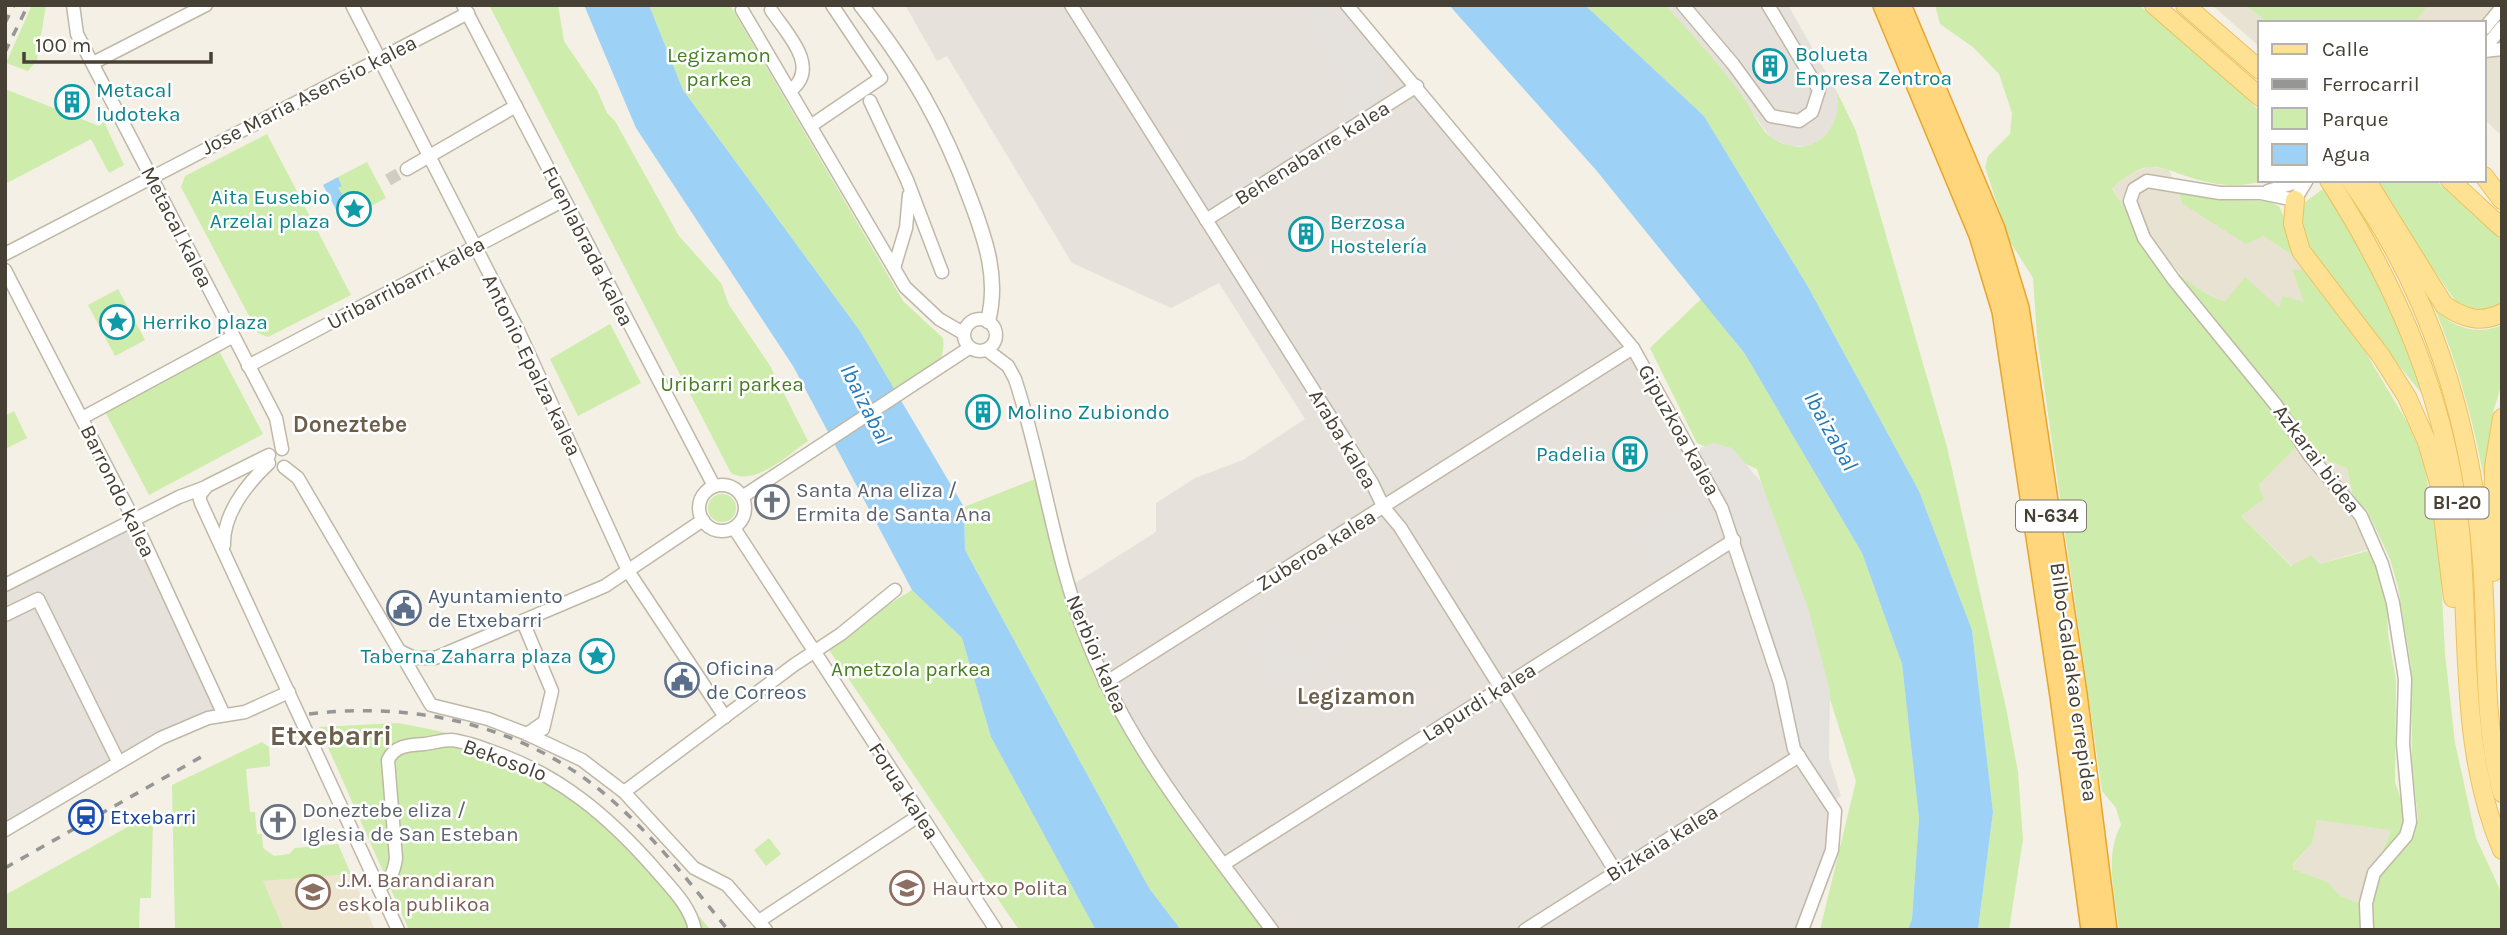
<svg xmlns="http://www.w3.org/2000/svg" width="2507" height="935" font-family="Karla,sans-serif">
<rect width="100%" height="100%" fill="#f4f0e5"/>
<g fill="#e8e2d3">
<polygon points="2212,5 2502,5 2502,136 2484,119 2484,23 2260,23 2260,47"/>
<polygon points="2149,167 2169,169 2183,204 2263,236 2292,255 2303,270 2292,270 2305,303 2280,308 2225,303 2190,284 2132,222 2112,187 2129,174"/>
<polygon points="2295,448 2347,468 2352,498 2367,510 2382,545 2320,564 2311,555 2292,566 2241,516 2264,499 2259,485"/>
<polygon points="2317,820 2391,829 2360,904 2339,895 2328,882 2293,869 2293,865 2312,843"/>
</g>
<g fill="#e6e1da">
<polygon points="905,5 1347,5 1633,348 1697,460 1832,802 1835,831 1802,930 1276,930 1134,737 1069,587 1156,532 1156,503 1195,478 1243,460 1305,419 1219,283 1171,308 1072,263 947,56 937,61"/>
<polygon points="1665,5 1788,5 1837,92 1840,105 1832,129 1815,144 1805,146 1791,146 1772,139 1703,47"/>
<polygon points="134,520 224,715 208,718 5,830 5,585"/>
</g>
<polygon fill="#eee5ce" points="351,874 375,930 283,930 263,881"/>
<g fill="#ceecab" fill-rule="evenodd">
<polygon points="32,5 46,5 37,60 28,71 6,63"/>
<path d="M489 5H558L564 41 597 90 607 113 615 121 679 236 721 283 729 305 769 364 808 441C789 454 755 487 731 473Z"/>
<path d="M649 5H730L903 301 943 338C947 370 921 380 897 394L860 331 683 90Z"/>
<path d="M1585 5H1665C1693 35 1719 64 1743 97 1752 110 1761 132 1775 140 1812 161 1844 129 1837 92L1856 131 1947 447 2006 708 2018 772 2023 839 2009 930H1978L1993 812 1972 630 1919 491 1807 285 1704 116Z"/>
<path d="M1935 5H2139L2229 80 2260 112V180H2266C2240 189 2212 185 2186 176 2174 172 2163 166 2150 167 2136 168 2122 179 2112 188 2139 233 2174 283 2225 302L2245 277 2279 308 2283 296 2304 302 2292 270H2303L2363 348 2407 422 2422 455 2435 520 2441 576 2445 654 2455 743 2476 838 2502 894V930H2119C2115 896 2104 855 2121 825L2116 808 2102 791 2037 337 2033 278 2009 240 1985 167 1988 156 2010 134 2012 113 1999 74 1973 47 1940 24ZM2295 448 2347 468 2353 498 2367 510 2390 559 2398 587 2411 666 2412 763 2418 820 2412 833 2395 782 2396 680 2388 634 2387 601 2371 550 2320 564 2311 555 2291 566 2241 516 2264 499 2259 485ZM2317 820 2391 830 2360 904 2339 895 2328 882 2293 869V864L2312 843Z"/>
<polygon points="2246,5 2428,5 2414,23 2268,23"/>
<polygon points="5,89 99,126 104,122 124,165 109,173 91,139 5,184"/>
<polygon points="267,134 351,295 268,337 258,333 181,187 185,176"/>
<polygon points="367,162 386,198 348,218 344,208 349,205 338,188 342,185 338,177"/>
<path d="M2372 180H2435L2502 240V302C2486 313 2472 310 2456 302Z"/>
<polygon points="2177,189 2228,200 2267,201 2279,206 2288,226 2292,255 2263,236 2246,244 2183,204"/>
<path d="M2323 189C2366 254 2401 320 2423 395L2306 251 2302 211 2305 202Z"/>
<polygon points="118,289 145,340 115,356 88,305"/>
<polygon points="1701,299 1747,357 1862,553 1902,664 1919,818 1912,919 1908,930 1820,930 1856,781 1757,469 1697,443 1650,348"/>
<path d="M2435 309C2454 328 2476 336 2502 325V383L2493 412 2484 478C2473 420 2458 364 2435 309Z"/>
<polygon points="610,324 641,383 578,416 550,359"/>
<polygon points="218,349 263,434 149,495 104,410"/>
<polygon points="14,411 27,438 5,449 5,416"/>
<polygon points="1043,476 1069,587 1105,683 1224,864 1276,930 1181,930 1149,888 965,550 964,507"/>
<circle cx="722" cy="508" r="14"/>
<polygon points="912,590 962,638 991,737 1096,930 1019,930 825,644"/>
<path d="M398 723C451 733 504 744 551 770 606 799 670 882 711 930H409L319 727Z"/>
<polygon points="262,742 269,747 270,766 246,769 250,812 255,812 257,834 262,834 263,848 274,856 289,854 295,848 338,844 351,874 263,881 284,930 175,930 172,785"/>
<polygon points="142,819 153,820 151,898 140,898 139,930 6,930 7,894"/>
<polygon points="769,838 781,854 766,866 754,850"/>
</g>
<g fill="#e5e2de">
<polygon points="1295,5 1334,5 1380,57 1385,70 1384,91 1371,107 1345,124 1333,103 1349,93"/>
<polygon points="1714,443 1732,448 1761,482 1809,611 1830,691 1829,758 1841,796 1832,802 1794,749 1762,623 1692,451"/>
<polygon points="1701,493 1718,531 1715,537 1657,573 1633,536"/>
<polygon points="1351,624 1359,636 1278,689 1250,645 1276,628 1297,659"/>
</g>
<g fill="#9dd1f6">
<polygon points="584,5 649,5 683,90 860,331 964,507 965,550 1149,888 1181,930 1096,930 1093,925 991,737 962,638 912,590 793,366 636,128"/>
<polygon points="1449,5 1585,5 1704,116 1807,285 1919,491 1972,630 1993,812 1978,930 1908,930 1912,919 1919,818 1902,664 1862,553 1745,354 1596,170"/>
<polygon points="338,177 342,186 338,188 350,205 344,209 348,218 342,221 323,185"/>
</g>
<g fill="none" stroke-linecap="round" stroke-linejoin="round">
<polyline stroke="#d1cdc2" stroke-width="12" stroke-dasharray="12 6" stroke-linecap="butt" points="388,180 407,169"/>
<g stroke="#c0b8a7" stroke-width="15">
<g id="minor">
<polyline points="73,5 77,34 276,418 282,449"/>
<polyline points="352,5 518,330 628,571 725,717"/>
<polyline points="463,5 714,486"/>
<polyline points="1071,5 1372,483 1384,508 1400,527 1616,872"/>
<polyline points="1347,5 1633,348 1722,509 1780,683 1794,749 1835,811 1832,850 1802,930"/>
<polyline points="1683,5 1733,64 1771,116 1799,121 1812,112 1819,90 1768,5"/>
<polyline points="742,10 905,287 939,319 963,333"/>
<path d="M771 10C786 33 821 67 791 90"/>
<polyline points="2484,29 2502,7"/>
<polyline points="2484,49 2502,27"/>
<polyline points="2484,51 2502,49"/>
<polyline points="93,63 206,5"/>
<polyline points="870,101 907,180 942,272"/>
<polyline points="812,125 881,78 832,5"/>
<polyline points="407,169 516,106"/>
<polyline points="2307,180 2295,200 2261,193 2220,193 2147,181 2134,189 2130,201 2144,238 2174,280 2276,405 2310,456 2361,516 2382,564 2393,603 2405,679 2403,744 2410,822 2406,836 2374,873 2366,903 2367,930"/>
<polyline points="2268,191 2303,180"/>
<polyline points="1206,220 1417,86"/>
<polyline points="5,254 468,13"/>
<polyline points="894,268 906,228 909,195"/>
<polyline points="5,270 134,520 224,715"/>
<circle cx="980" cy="335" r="16"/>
<path d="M987 350 1008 366 1015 379C1044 466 1054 560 1089 645 1131 750 1205 839 1272 930"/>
<polyline points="248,366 564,200"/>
<polyline points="82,418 232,337"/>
<polyline points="269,455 207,486 199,496 201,503 398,930"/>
<polyline points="284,467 298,478 431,705 488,719 527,734 543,723"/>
<circle cx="722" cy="508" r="23"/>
<polyline points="742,497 969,348"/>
<polyline points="734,528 996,930"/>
<path d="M224 545C223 513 247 484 269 463"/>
<polyline points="5,585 179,497 206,487"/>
<polyline points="5,615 38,599 118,761"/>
<polyline points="523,622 552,691 543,729"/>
<polyline points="400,651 414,658 435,658 605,586 703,520"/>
<polyline points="1105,683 1633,348"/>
<polyline points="527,734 582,760 624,792 694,868 727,885 766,930"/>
<polyline points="624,792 794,665 841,634 895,590"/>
<polyline points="5,830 161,738 208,718 245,712 289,692"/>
<polyline points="1224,864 1734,540"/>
<path d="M379 888C391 879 394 872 396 858L388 760C395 745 410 745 424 744 433 743 443 740 450 740 466 741 482 748 496 753 561 776 609 817 654 868 670 887 690 905 695 930"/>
<polyline points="759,921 920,815"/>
<polyline points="1525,930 1799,756"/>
</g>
</g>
<g stroke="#c0b8a7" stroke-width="17">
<path id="tertiary" d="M861 5C912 71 942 122 971 201 986 241 999 279 988 321"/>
</g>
<g stroke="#edc15b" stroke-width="20">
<g id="primary">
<polyline points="2154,5 2260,97"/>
<polyline points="2185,5 2260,70"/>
<polyline points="2484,176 2502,200"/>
<path d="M2329 180C2398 288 2447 401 2460 530 2470 637 2459 749 2502 850"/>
<path d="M2350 180C2431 291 2472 425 2482 561 2488 637 2482 718 2502 793"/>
<polyline points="2450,180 2502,228"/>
<path d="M2370 186 2444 305C2463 318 2480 324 2502 313"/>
<polyline points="2295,200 2293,224 2301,251 2381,356 2407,397 2427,442 2439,483 2453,598"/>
<polyline points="2493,572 2494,467 2502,418"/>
</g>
</g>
<g stroke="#e9a42a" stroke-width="22">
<g id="trunk">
<polyline points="1883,5 1979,235 2002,311 2060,696 2091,930"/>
<polyline points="1901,5 1995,229 2019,308 2077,694 2107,930"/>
</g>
</g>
<use href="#minor" stroke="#fff" stroke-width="12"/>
<use href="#tertiary" stroke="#fff" stroke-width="14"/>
<use href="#primary" stroke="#ffe193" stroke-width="18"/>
<use href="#trunk" stroke="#ffd67c" stroke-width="19"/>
<g stroke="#969696" stroke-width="3.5" stroke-dasharray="9 9" stroke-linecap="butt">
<polyline points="5,23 14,5"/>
<polyline points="5,52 28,5"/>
<path d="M309 714C415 701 524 725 607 796 653 835 690 883 728 930"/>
<polyline points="5,868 201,757"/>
</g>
</g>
<defs>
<g id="building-ring" transform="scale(1.75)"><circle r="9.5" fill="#fff" stroke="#0f9aa8" stroke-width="1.5"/><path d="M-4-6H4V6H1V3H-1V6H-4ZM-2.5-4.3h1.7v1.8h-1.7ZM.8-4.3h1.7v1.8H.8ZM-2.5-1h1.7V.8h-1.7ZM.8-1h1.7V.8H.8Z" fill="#0f9aa8"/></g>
<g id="sight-ring" transform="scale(1.75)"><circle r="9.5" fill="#fff" stroke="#0f9aa8" stroke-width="1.5"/><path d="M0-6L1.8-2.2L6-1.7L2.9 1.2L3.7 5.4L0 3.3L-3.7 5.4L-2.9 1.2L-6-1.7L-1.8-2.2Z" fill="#0f9aa8"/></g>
<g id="church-ring" transform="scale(1.75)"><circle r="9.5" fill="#fff" stroke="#6b7280" stroke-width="1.5"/><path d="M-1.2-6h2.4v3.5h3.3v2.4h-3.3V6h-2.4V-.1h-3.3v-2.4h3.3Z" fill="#6b7280"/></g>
<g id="civic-ring" transform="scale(1.75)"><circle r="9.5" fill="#fff" stroke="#5c6f8a" stroke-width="1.5"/><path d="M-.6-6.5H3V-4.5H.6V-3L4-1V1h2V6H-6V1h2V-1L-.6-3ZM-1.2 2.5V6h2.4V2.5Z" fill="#5c6f8a"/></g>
<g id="station-ring" transform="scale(1.75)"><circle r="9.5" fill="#fff" stroke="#1a4fb4" stroke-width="1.5"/><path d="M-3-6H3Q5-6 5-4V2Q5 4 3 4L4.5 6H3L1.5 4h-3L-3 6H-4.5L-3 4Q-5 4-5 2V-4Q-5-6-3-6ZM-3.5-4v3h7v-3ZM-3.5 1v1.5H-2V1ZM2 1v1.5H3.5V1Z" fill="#1a4fb4"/></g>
<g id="school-ring" transform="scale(1.75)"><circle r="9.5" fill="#fff" stroke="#8d6e63" stroke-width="1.5"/><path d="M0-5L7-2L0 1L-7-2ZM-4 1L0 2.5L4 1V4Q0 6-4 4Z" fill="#8d6e63"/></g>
</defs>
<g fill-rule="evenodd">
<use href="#building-ring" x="1770" y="66"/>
<use href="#building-ring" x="72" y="102"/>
<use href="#sight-ring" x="354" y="209"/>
<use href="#building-ring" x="1306" y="234"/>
<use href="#sight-ring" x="117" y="322"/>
<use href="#building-ring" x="983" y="412"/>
<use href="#building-ring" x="1630" y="454"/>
<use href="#church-ring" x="772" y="502"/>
<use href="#civic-ring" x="404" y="608"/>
<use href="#sight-ring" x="597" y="656"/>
<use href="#civic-ring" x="682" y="680"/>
<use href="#station-ring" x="86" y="817"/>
<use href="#church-ring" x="278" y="822"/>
<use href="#school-ring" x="907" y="888"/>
<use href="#school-ring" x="313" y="892"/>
</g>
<g text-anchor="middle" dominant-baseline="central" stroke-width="5" stroke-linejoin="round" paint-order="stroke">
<g fill="#fff" stroke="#7e7971" stroke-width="2">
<rect x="2425.5" y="487.5" width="63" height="31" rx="5"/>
<rect x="2016" y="500.5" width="70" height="31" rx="5"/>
</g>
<g font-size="19" font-weight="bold" fill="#474034">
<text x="2457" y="503">BI-20</text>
<text x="2051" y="516">N-634</text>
</g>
<g font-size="21" fill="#0d838f" stroke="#fff" text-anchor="start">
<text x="1795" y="54">Bolueta<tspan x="1795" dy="24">Enpresa Zentroa</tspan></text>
<text x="96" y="90">Metacal<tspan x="96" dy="24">ludoteka</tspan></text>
<text x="330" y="197" text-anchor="end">Aita Eusebio<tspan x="330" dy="24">Arzelai plaza</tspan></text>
<text x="1330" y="222">Berzosa<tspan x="1330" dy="24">Hostelería</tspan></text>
<text x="142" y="322">Herriko plaza</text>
<text x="1007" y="412">Molino Zubiondo</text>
<text x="1606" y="454" text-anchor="end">Padelia</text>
<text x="572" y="656" text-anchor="end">Taberna Zaharra plaza</text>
</g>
<g font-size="21" fill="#457e23" stroke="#fff">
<text x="719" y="55">Legizamon<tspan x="719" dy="24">parkea</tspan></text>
<text x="732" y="384">Uribarri parkea</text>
<text x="911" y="669">Ametzola parkea</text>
</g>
<g font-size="21" fill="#474034" stroke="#fff">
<text transform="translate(309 95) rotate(-27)">Jose Maria Asensio kalea</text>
<text transform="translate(1312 153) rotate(-32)">Behenabarre kalea</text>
<text transform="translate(177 227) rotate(63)">Metacal kalea</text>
<text transform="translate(588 246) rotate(63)">Fuenlabrada kalea</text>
<text transform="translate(406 283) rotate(-28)">Uribarribarri kalea</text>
<text transform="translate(532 365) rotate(64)">Antonio Epalza kalea</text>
<text transform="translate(1679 430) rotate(61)">Gipuzkoa kalea</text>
<text transform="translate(1343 439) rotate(59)">Araba kalea</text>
<text transform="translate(2317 459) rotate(53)">Azkarai bidea</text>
<text transform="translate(118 491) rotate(64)">Barrondo kalea</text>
<text transform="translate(1316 550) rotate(-32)">Zuberoa kalea</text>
<text transform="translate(1097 654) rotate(67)">Nerbioi kalea</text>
<text transform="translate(2074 682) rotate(82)">Bilbo-Galdakao errepidea</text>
<text transform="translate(1479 702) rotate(-32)">Lapurdi kalea</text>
<text transform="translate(505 760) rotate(20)">Bekosolo</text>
<text transform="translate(904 791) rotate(57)">Forua kalea</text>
<text transform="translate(1662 843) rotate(-32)">Bizkaia kalea</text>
</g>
<g font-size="21" fill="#5b616d" stroke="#fff" text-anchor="start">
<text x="796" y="490">Santa Ana eliza /<tspan x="796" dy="24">Ermita de Santa Ana</tspan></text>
<text x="302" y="810">Doneztebe eliza /<tspan x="302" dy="24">Iglesia de San Esteban</tspan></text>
</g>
<g font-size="21" fill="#4e5e75" stroke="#fff" text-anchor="start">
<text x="428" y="596">Ayuntamiento<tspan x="428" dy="24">de Etxebarri</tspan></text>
<text x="706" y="668">Oficina<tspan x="706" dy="24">de Correos</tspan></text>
</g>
<g font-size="21" fill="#164399" stroke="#fff" text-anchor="start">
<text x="110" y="817">Etxebarri</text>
</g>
<g font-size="21" fill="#785e54" stroke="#fff" text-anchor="start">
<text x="338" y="880">J.M. Barandiaran<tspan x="338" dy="24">eskola publikoa</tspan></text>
<text x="932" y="888">Haurtxo Polita</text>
</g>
<g font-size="23" font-style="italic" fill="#257bbb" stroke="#fff">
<text transform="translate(866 404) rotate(63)">Ibaizabal</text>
<text transform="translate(1831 431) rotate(61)">Ibaizabal</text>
</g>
<g font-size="23" font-weight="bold" fill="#6b5e4b" stroke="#fff">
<text x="350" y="424">Doneztebe</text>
<text x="1356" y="696">Legizamon</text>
</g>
<g font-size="28" font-weight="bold" fill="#6b5e4b" stroke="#fff">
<text x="331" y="735">Etxebarri</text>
</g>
</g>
<rect width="2507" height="935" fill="none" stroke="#474034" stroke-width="14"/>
<rect x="2258" y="21" width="228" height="161" fill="#ffffff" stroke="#b5b3ae" stroke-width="2"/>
<rect x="2272" y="44" width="35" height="10" fill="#ffe193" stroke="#b5b3ae" stroke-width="2"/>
<text x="2322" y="56" font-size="21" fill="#474034">Calle</text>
<rect x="2272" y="79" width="35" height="10" fill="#969696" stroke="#b5b3ae" stroke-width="2"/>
<text x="2322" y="91" font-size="21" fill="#474034">Ferrocarril</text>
<rect x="2272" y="108" width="35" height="21" fill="#ceecab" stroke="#b5b3ae" stroke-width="2"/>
<text x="2322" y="126" font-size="21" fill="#474034">Parque</text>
<rect x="2272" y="144" width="35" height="21" fill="#9dd1f6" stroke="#b5b3ae" stroke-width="2"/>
<text x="2322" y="161" font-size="21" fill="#474034">Agua</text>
<path d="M24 52v10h187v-10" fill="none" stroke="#474034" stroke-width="3.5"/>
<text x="35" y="52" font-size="21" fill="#474034" stroke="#ffffff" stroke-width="5" paint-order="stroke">100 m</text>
</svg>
